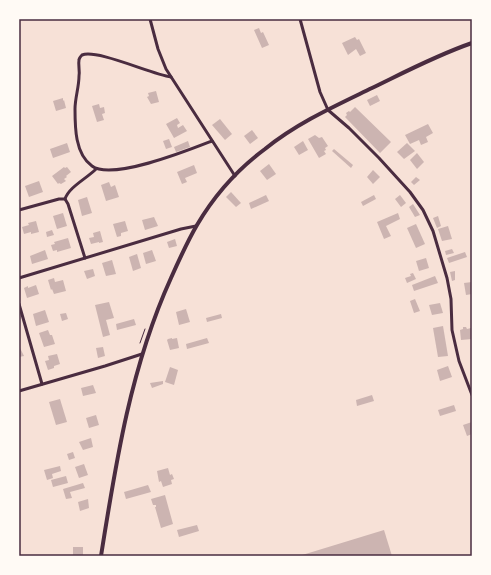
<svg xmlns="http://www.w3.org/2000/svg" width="491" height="575" font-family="'PT Sans',sans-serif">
<rect width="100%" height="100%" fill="#f7e1d7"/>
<g fill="#ccb4b1">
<polygon points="259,28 261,33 263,32 269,45 262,48 254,30"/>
<polygon points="355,37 357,40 359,39 366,53 360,56 356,49 348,55 342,43"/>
<polygon points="156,91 159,102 151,104 147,97 149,96 148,93"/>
<polygon points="377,95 380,101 370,106 367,100"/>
<polygon points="63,98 63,101 64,100 66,108 56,111 53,101"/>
<polygon points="99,104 100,108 104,107 105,113 102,114 104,120 97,122 92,106"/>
<polygon points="355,107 391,142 380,153 345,117 347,115 346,113 349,111 350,112"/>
<polygon points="177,118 180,123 177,125 178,128 183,125 187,131 174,138 166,124"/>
<polygon points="220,119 232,134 225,140 212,125"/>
<polygon points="428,124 433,133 426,137 428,142 421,145 419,140 410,144 405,135"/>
<polygon points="252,130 258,138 250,144 244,136"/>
<polygon points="315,135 319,138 322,137 328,146 325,148 326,150 324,151 326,154 319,158 308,139"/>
<polygon points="169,139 172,147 166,149 163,141"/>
<polygon points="188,141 190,147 176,152 174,147"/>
<polygon points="303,141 308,150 299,155 294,147"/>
<polygon points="67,143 70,152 53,158 50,149"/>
<polygon points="407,143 415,151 404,159 397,152"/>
<polygon points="334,149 353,165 351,168 332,151"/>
<polygon points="417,153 424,162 417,169 410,160"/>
<polygon points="269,164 276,174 267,180 260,171"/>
<polygon points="194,165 197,173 185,178 187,182 182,184 177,172"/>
<polygon points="64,167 65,168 67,167 71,172 66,176 67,177 64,179 66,181 61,184 59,183 58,184 52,176"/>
<polygon points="373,170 380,177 373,184 367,177"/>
<polygon points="416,177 420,180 414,185 411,182"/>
<polygon points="39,181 43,192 29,197 25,186"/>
<polygon points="109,182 111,187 115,185 119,197 106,201 101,185"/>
<polygon points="231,192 241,203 236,207 226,197"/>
<polygon points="266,195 269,201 251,209 249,203"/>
<polygon points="374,195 376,199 363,206 361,202"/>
<polygon points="400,195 406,203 401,207 395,199"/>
<polygon points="87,197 92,213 82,216 78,200"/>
<polygon points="413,204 420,215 415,217 409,207"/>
<polygon points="63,213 67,226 57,229 53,216"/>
<polygon points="398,213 400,219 386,226 391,236 384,239 377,222"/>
<polygon points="438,216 441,226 437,228 433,218"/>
<polygon points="154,217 158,226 145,230 142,220"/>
<polygon points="36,221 39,232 31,234 31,232 24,234 22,227 29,225 28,223"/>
<polygon points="125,221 128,231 121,233 121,236 117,237 113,224"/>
<polygon points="416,224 425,244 416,248 407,228"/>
<polygon points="448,226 452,239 442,241 438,229"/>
<polygon points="52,230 54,235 47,237 46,232"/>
<polygon points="100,231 103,242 99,243 99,242 91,244 89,238 94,237 93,233"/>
<polygon points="68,238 71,248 57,252 57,250 53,251 51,245 55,244 54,242"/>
<polygon points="175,239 177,246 169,248 167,242"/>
<polygon points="452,249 454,253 446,255 445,251"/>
<polygon points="45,250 48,259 32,264 30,256"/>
<polygon points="152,250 156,261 146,264 143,253"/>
<polygon points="465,252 467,257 449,263 447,258"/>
<polygon points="137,254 141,268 133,271 129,257"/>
<polygon points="426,258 429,268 419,271 416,261"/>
<polygon points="112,260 116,274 106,276 102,263"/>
<polygon points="93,269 95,276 87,279 84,271"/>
<polygon points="455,271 455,280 452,281 450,272"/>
<polygon points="413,273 416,279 407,283 405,278 411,276 410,274"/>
<polygon points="435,276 438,283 414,291 412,285"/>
<polygon points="54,278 55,282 63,280 66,291 54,294 52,289 51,290 48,280"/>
<polygon points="472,282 472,294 466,295 464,283"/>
<polygon points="36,285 39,294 27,298 24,288 28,286 28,288"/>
<polygon points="415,299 420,311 414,313 410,301"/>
<polygon points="109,302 114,318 106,320 110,335 103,337 95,305"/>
<polygon points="440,303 443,313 432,315 429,305"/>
<polygon points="186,309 190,322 179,325 176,312"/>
<polygon points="45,310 49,322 36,326 33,314"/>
<polygon points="66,313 68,319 62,321 60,314"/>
<polygon points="221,314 222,318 207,322 206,318"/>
<polygon points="134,319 136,325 117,330 116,324"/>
<polygon points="443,326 448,356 438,357 433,328"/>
<polygon points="463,327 466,327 467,329 471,328 472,339 461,340 460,330 463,329"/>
<polygon points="48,330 50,335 52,335 55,344 44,347 39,333"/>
<polygon points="172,338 172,339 177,338 179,348 170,350 167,340 168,339"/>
<polygon points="207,338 209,343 187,349 186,344"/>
<polygon points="19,346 24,356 19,357"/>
<polygon points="103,347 105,356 98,358 96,348"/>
<polygon points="57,354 60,364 54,366 54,368 48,370 45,361 49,360 48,356"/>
<polygon points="448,366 452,377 440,381 437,370"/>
<polygon points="170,367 178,370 174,385 165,382"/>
<polygon points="163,381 163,384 152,388 150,383"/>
<polygon points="93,385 96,393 83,396 81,388"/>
<polygon points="372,395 374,401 357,406 356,400"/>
<polygon points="60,399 67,422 56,425 49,402"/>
<polygon points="454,405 456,411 440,416 438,410"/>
<polygon points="96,415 99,425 89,428 86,418"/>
<polygon points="472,422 472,434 467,436 463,425"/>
<polygon points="91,438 93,447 83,450 79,442"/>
<polygon points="73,452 75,458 69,460 67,454"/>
<polygon points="84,464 88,475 79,478 75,467"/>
<polygon points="60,466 61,471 52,474 53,478 47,480 44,470"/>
<polygon points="168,468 170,475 172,474 174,479 171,480 172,484 163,487 161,481 159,482 157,471"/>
<polygon points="66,476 68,483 53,487 51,480"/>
<polygon points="83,483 85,488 70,492 72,498 66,499 63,489"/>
<polygon points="148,485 151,492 126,499 124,492"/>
<polygon points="165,495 173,524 161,528 155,507 156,507 156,505 153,505 151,499"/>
<polygon points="88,499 89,508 80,511 78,502"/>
<polygon points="197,525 199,531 179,537 177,530"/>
<polygon points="384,530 392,556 299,556"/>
<rect x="73" y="547" width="10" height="9"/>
</g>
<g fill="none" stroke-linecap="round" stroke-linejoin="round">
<polyline stroke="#4a2c40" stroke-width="1" points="140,343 145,329"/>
<g stroke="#4a2c40" stroke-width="3">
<polyline points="150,19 158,49 166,69 235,176"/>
<polyline points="300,19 320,92 328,110 349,128 379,158 410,192 423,210 433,231 447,278 451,299 452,330 459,361 472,395"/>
<path d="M171 77C151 74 97 49 82 55 80 57 79 58 79 60 78 65 80 71 79 76 79 87 75 98 75 109 75 127 75 154 92 166 112 181 189 150 212 141"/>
<path d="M65 199C69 187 86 179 96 169"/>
<polyline points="19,210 59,199 65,199 68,204 85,258"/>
<polyline points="19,278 181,229 196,226"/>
<polyline points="19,304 42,384"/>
<polyline points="19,391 105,366 142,354"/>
</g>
<path stroke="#4a2c40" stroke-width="4" d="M101 556C116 461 131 366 171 278 179 260 187 242 197 225 214 196 238 169 265 149 297 123 335 106 372 88 405 72 437 55 472 43"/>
</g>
<rect width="491" height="575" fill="none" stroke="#fffaf5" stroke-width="40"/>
<rect x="20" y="20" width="451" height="535" fill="none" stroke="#4a2c40" stroke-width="1.5"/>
</svg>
